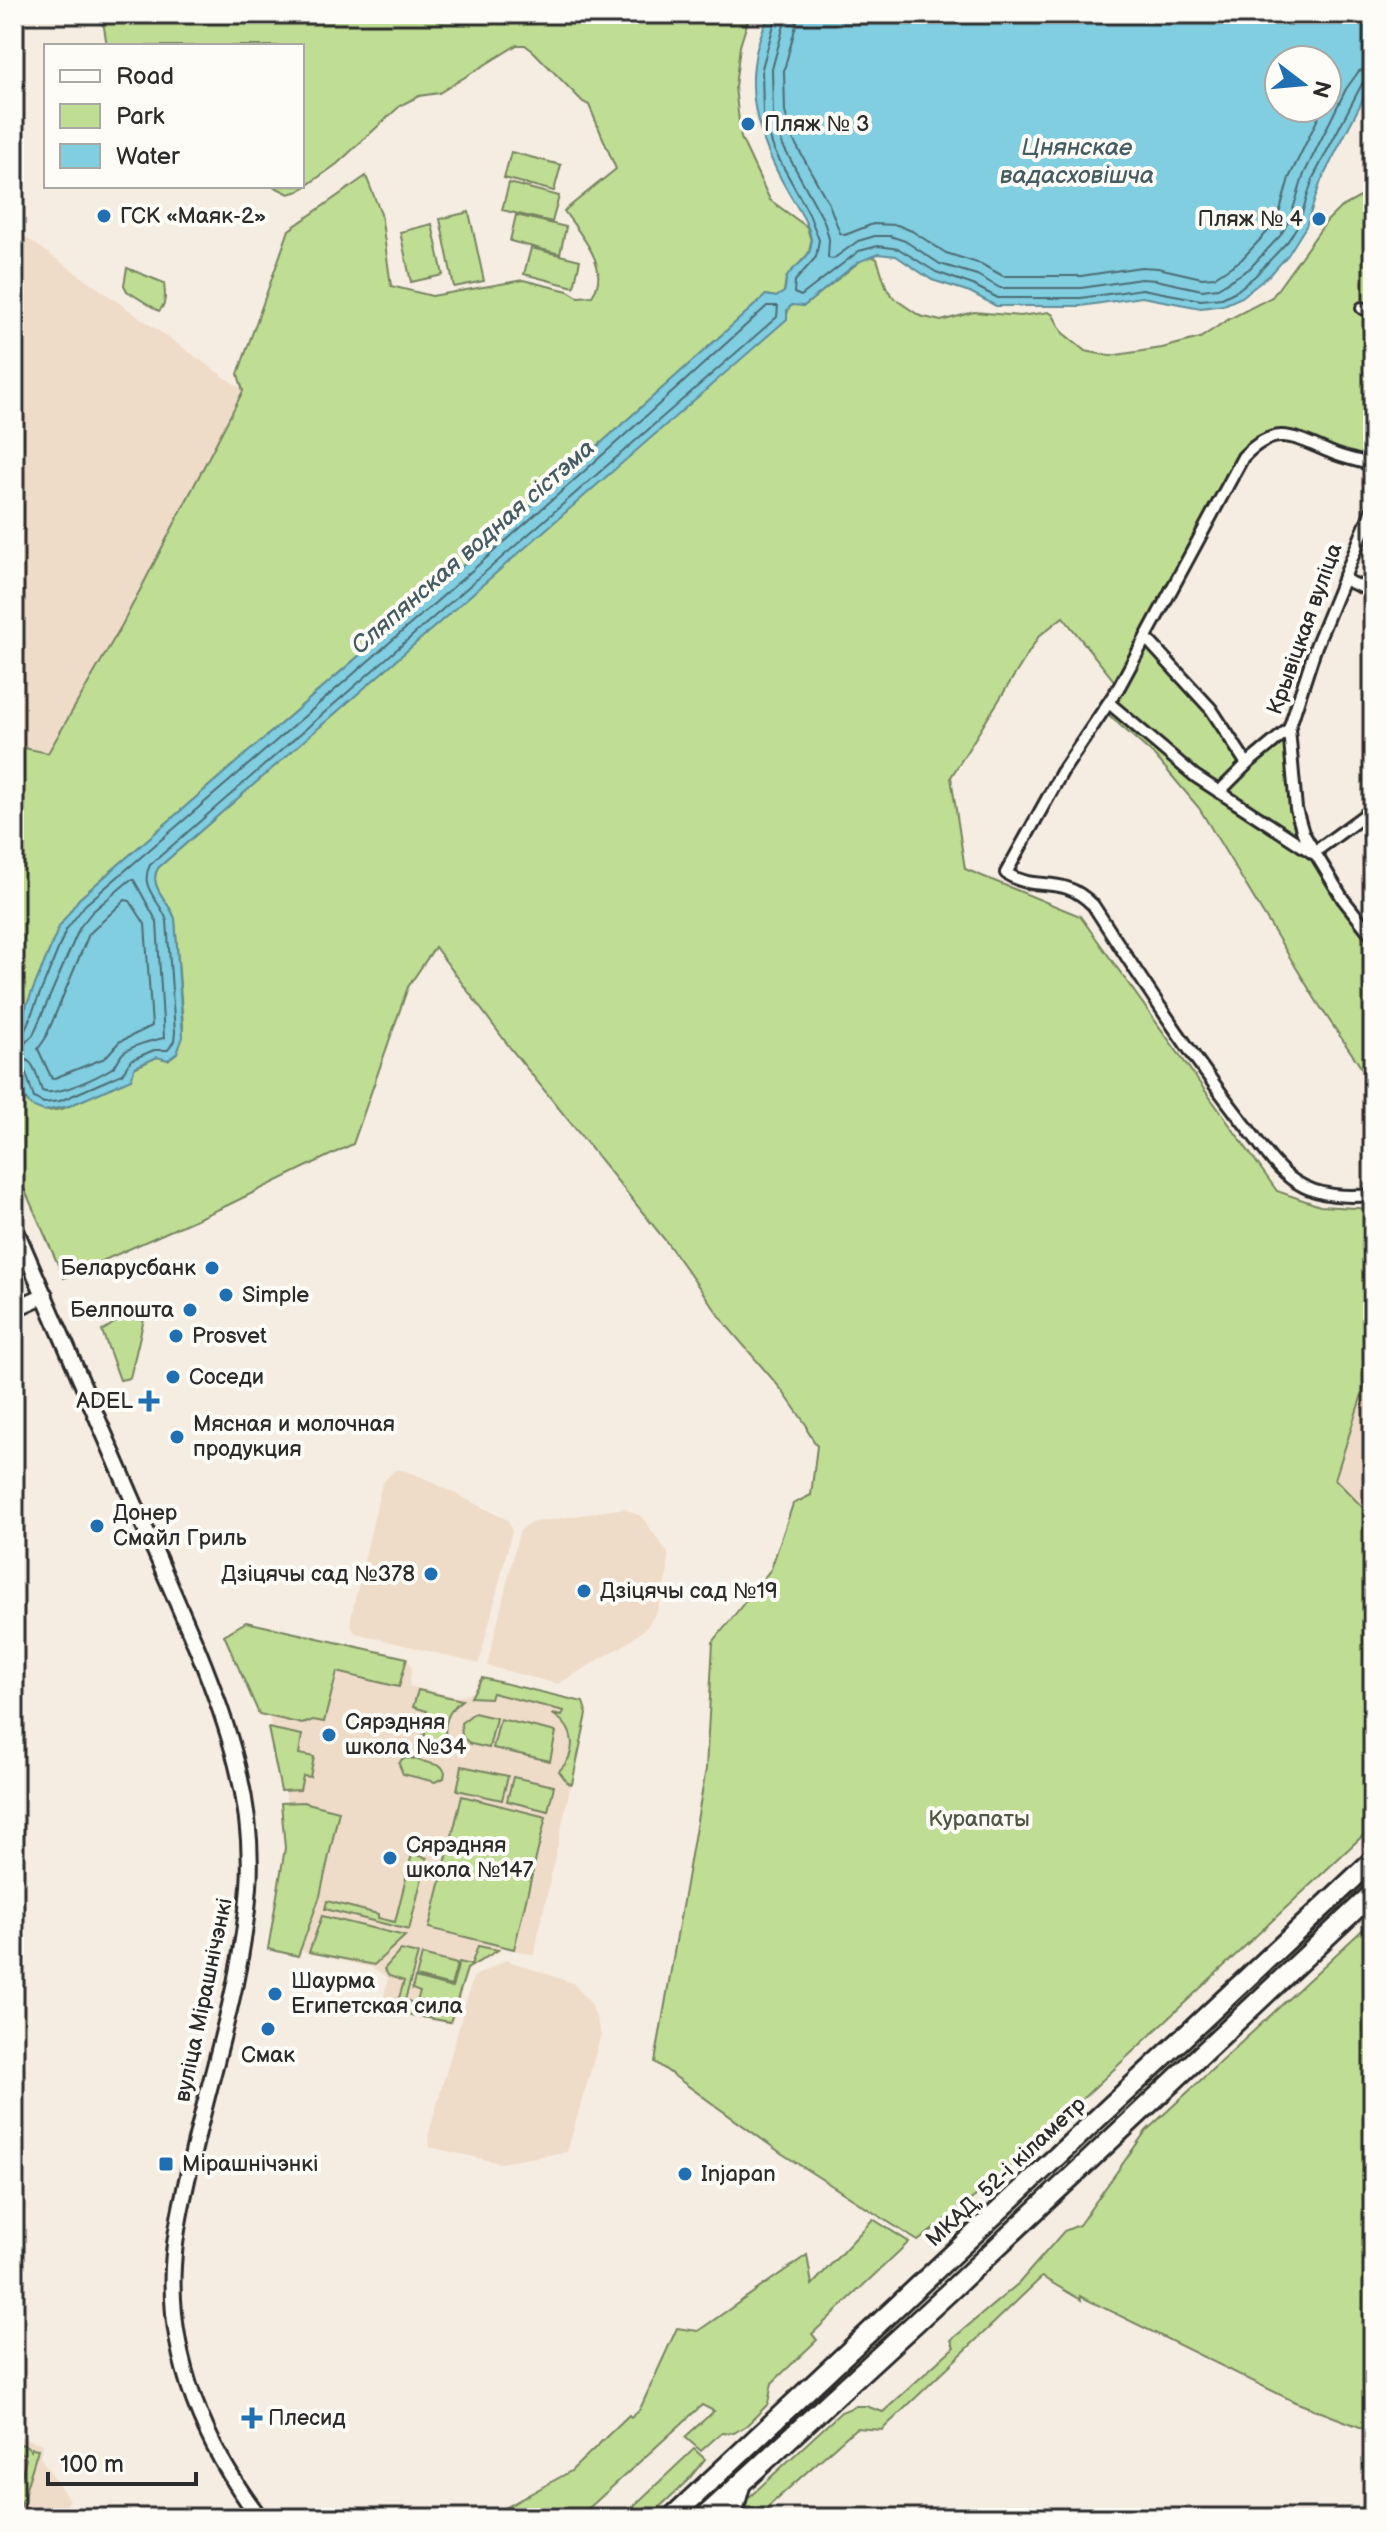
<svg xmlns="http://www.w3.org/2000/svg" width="1387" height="2532" font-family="'Balsamiq Sans',sans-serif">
<rect width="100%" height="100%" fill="#f6ede2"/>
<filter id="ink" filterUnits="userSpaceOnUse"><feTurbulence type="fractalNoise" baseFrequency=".0125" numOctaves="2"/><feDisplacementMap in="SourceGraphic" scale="16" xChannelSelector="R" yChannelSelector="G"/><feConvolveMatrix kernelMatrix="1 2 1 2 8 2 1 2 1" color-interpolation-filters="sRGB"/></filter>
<g filter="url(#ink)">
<g fill="#eedcc8">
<polygon points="14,229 243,390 122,625 48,753 14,746"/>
<polygon points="1373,1360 1373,1518 1335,1480"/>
<polygon points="395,1470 403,1470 422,1477 508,1520 512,1531 479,1664 355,1633 351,1626 351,1617 382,1483"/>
<polygon points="624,1508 642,1517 668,1553 668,1571 657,1611 647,1627 629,1642 558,1684 487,1666 519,1532 529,1523"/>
<polygon points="246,1625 409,1662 412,1667 409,1686 458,1697 472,1692 479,1679 577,1702 586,1714 534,1955 501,1947 499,1952 468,1970 452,2024 381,2009 388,1978 373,1968 284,1947 289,1834 286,1796 270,1721 231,1632"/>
<polygon points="506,1960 573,1983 592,2005 601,2035 567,2152 500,2163 429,2147 428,2136 473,1977"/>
<polygon points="14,2435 43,2444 40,2457 69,2500 63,2518 14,2518"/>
</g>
<g fill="#c0dd94" stroke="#768460" stroke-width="2">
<path d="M96 14H750L740 46 735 87 741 138 770 200 807 227 811 241 809 253 786 278 784 292 776 297 766 295 520 516 79 899 59 927 14 1036V746L48 753 122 625 243 391 238 374 289 230 366 176 381 214 391 286 432 296 523 280 568 291 578 297 592 296C612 268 580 234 564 211L616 169 589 105 583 102 533 51 525 45H517L439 93 419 96 401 105 337 164 299 191 289 194 273 186H302V46H107L104 27Z"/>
<polygon points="511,152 561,165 554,191 504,178"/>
<polygon points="509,183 559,196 552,222 502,210"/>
<path d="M1373 190V465L1291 436 1255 445 1146 638 1211 709 1246 763 1289 729 1299 821 1373 937V1085L1317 1002 1199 808 1156 757 1103 710 1119 687 1063 617 1039 636 951 777 965 869 1080 916 1277 1191 1320 1206 1373 1209V1360L1335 1479 1373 1518V1826L995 2181 918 2241 781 2153 655 2062 706 1769 713 1642 771 1569 793 1504 811 1495 817 1446 807 1430V1426L781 1389 727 1326 665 1240 511 1049 435 947 408 987 353 1144 228 1205 64 1278 14 1166V1061L26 1100 48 1111 62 1109 130 1079 134 1068 157 1057 168 1060C180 1051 183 1039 183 1025L175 919C170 902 147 886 158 868L786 319 789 307 795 304 804 306 864 258 870 255 877 259 887 289 895 299 920 316 941 321 974 312 1020 316 1049 312 1053 315 1063 333 1085 351 1110 356 1162 348 1200 338 1229 319 1272 297 1326 222 1340 208Z"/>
<polygon points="469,212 484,281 454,287 440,219"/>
<polygon points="516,215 566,227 560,254 510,241"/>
<polygon points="432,224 443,275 411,282 400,232"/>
<polygon points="531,248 580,260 574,287 524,274"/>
<path d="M127 268 164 283C165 293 167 304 159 311L127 291 124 285Z"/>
<polygon points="128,1314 144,1319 130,1378 120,1380 102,1331"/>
<polygon points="246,1622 407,1658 399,1687 337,1672 324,1722 313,1720 302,1724 259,1714 224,1635"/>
<path d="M482 1678 583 1702 587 1714 572 1784 568 1783 559 1771C579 1752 575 1727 552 1714L562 1716 564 1711 492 1693 490 1698 471 1697Z"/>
<path d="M418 1690 462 1700C447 1711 442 1725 447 1743L421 1736 425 1735V1726L429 1722 425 1719 427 1711 413 1707Z"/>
<polygon points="474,1713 496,1718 489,1748 471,1744 462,1737 461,1723"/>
<polygon points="500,1719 556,1732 550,1761 493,1748"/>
<polygon points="268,1728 302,1735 299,1754 314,1757 310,1777 303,1776 300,1790 281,1791"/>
<polygon points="410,1758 441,1766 445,1772 444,1778 435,1782 403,1774 399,1764 402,1759"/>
<polygon points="462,1766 508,1776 502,1800 457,1790"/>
<polygon points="513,1777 554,1786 548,1811 507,1801"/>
<polygon points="462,1796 546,1817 514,1949 429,1928"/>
<polygon points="303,1802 339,1811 320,1896 298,1956 268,1949 285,1848 281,1803"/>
<polygon points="412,1854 427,1858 409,1930 325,1909 327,1901 378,1914 378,1918 395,1922"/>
<polygon points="322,1916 405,1936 374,1965 309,1952"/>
<polygon points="1373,1920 1373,2432 1295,2402 1080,2296 1081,2300 1042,2277 882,2430 856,2428 771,2504 762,2518 737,2518 745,2501 841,2412 856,2406 866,2406 883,2412 954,2347 951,2340 1019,2283 1064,2231 1079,2225 1146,2131"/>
<polygon points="478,1946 498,1950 467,1969 450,2022 395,2012 404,1981 389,1976 384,1969 401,1950 418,1954 405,2000 416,2004 420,1992 412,1989 415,1978 452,1988 459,1962 471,1965"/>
<polygon points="422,1955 457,1964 451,1986 416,1977"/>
<polygon points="873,2219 909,2242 812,2334 817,2340 772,2383 768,2404 747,2425 734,2433 722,2432 701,2451 685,2437 714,2411 702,2405 578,2518 487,2518 571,2471 629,2415 631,2417 640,2409 677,2328 698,2331 807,2255 812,2285"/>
<polygon points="14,2442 27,2446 31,2451 32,2448 38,2449 17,2518 14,2518 14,2501 26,2459 23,2454 14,2451"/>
<polygon points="694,2449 705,2459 688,2480 648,2518 621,2518"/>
</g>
<path fill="#81cee1" stroke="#5f8d98" stroke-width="2" fill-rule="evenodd" d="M770 14H1373V80L1321 181 1306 226 1288 255 1271 274 1242 297 1224 305 1201 308 1142 297 1081 306H996L970 292 932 280 896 256 878 254 858 262 804 306 792 305 787 310V319L158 868C147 886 170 902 175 919L183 1037 177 1053 168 1060 157 1057 135 1067 131 1079 69 1106 44 1111 31 1106 26 1100 16 1069 14 1061 16 1031 59 927 79 899 520 516 766 295 776 297 784 292C786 288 785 284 786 280 789 267 809 262 811 246 813 229 798 209 790 195 756 137 737 78 770 14ZM1279 60H1327V108H1279Z"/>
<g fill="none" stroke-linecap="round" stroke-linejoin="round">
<g stroke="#4d6c74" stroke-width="2">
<polyline points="777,14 762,68 763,116 774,150 809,214 819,240 816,257 795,281 794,293 801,296 859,251 878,246 899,249 936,272 973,285 998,298 1081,298 1142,289 1201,300 1222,298 1238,290 1255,276 1288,241 1299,223 1313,178 1364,80 1373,77"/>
<polyline points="787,14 772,69 773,114 783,146 824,221 829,239 828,258 833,259 858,241 875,236 890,236 905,241 940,264 977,275 1000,288 1081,288 1141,279 1156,280 1202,290 1218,288 1249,269 1280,236 1290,219 1304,174 1346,89 1359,71 1373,67"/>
<polyline points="799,14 784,70 785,112 794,141 829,204 840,233 845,235 873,224 897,225 912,231 946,253 981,264 1003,276 1081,276 1141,267 1158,268 1202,278 1215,277 1241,260 1270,229 1279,214 1289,178 1323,108"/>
<polygon points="125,900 130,901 145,924 152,1026 119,1042 105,1058 52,1079 38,1049 45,1039 89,934"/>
<path d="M14 1035 25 1030 66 930 85 905C315 708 544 511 767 306H778L777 317 150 865C138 888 161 901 167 921L175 1032 174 1041 168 1050H154L131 1060 122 1074 60 1101 44 1103 34 1098 25 1070 14 1066"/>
<path d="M14 1045 25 1043 33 1035 80 927 92 912 130 880H134L157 922 164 1038C151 1041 135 1044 123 1053 118 1058 118 1064 112 1068 98 1077 56 1097 42 1091 36 1074 35 1057 14 1056"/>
</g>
<g stroke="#2b2b2b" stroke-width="16">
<g id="minor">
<polyline points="1362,308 1373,313"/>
<path d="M1373 465C1359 461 1343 458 1330 452 1292 436 1275 424 1243 457L1119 687 1062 772 1006 873C1037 894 1060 872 1093 905 1141 979 1189 1053 1243 1122 1259 1142 1274 1168 1296 1182 1319 1197 1346 1197 1373 1195"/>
<polyline points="1373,507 1316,646 1289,729 1296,809 1303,833 1343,899 1373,937"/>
<polyline points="1343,579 1373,592"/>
<polyline points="1146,638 1211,709 1247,764"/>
<polyline points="1109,703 1195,776 1313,853"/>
<polyline points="1219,792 1247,764 1289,729"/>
<polyline points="1313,853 1373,809"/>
</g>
</g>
<g stroke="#2b2b2b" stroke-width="20">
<g id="secondary">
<path d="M14 1226 197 1648C228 1724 255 1804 249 1887 243 1978 213 2066 193 2153 185 2190 175 2228 173 2266 168 2359 205 2446 260 2518"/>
<polyline points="14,1309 45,1295"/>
</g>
</g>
<g stroke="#2b2b2b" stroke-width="24">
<g id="trunk">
<polyline points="671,2518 1373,1860"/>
<polyline points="703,2518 949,2292 1373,1893"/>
<polyline points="731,2518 740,2486"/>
</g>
</g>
<use href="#minor" stroke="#fdfcf7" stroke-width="10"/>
<use href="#secondary" stroke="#fdfcf7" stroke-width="14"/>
<use href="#trunk" stroke="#fdfcf7" stroke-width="18"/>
</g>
</g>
<g fill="#1f6fb2" stroke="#fdfcf7" stroke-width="3">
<circle cx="748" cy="124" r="8"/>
<circle cx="104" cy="216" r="8"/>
<circle cx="1319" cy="219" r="8"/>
<circle cx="212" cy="1268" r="8"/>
<circle cx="226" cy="1295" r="8"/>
<circle cx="190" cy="1310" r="8"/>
<circle cx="176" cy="1336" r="8"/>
<circle cx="173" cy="1377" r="8"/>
<path d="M145 1389h8v8h8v8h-8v8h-8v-8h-8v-8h8z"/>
<circle cx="177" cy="1437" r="8"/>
<circle cx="97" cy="1526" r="8"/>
<circle cx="431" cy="1574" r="8"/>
<circle cx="584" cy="1591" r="8"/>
<circle cx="329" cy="1735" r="8"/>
<circle cx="390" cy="1858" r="8"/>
<circle cx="275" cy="1994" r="8"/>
<circle cx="268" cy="2029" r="8"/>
<rect x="158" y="2156" width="16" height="16" rx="4"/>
<circle cx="685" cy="2174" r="8"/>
<path d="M248 2406h8v8h8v8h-8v8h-8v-8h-8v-8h8z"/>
</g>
<g text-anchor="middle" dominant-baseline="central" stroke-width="8" stroke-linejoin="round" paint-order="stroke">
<g font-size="22" fill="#2b2b2b" stroke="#fdfcf7" text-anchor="start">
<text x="764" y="124">Пляж № 3</text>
<text x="120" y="216">ГСК «Маяк-2»</text>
<text x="1303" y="219" text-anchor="end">Пляж № 4</text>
<text x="196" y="1268" text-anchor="end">Беларусбанк</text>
<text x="242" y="1295">Simple</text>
<text x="174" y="1310" text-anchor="end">Белпошта</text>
<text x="192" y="1336">Prosvet</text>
<text x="189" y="1377">Соседи</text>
<text x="133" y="1401" text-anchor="end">ADEL</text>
<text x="193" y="1424">Мясная и молочная<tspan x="193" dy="25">продукция</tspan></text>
<text x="113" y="1513">Донер<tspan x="113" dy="25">Смайл Гриль</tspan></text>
<text x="415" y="1574" text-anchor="end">Дзіцячы сад №378</text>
<text x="600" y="1591">Дзіцячы сад №19</text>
<text x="345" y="1722">Сярэдняя<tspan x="345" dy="25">школа №34</tspan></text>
<text x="406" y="1845">Сярэдняя<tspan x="406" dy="25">школа №147</tspan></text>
<text x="291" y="1981">Шаурма<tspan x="291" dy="25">Египетская сила</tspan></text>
<text x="268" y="2055" text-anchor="middle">Смак</text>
<text x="182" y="2164">Мірашнічэнкі</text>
<text x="701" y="2174">Injapan</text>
<text x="268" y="2418">Плесид</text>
</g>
<g font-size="22" fill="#2b2b2b" stroke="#fdfcf7">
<text transform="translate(1305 629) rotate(-70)">Крывіцкая вуліца</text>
<text transform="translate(204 2000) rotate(-78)">вуліца Мірашнічэнкі</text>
<text transform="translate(1006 2172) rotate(-43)">МКАД, 52-і кіламетр</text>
</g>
<g font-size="22" fill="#505845" stroke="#fdfcf7">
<text x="979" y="1819">Курапаты</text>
</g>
<g font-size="24" font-style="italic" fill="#455c62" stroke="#fdfcf7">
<text x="1077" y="147">Цнянскае<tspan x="1077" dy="28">вадасховішча</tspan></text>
<text transform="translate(473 547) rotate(-41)">Сляпянская водная сістэма</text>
</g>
</g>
<rect width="1387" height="2532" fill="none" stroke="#fdfcf7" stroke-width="48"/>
<rect x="24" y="24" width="1339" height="2484" fill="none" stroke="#2b2b2b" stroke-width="3" filter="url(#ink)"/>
<rect x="44" y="44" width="260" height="144" fill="#fdfcf7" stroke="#a9a8a5" stroke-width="2"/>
<rect x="60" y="70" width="40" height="12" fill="#fdfcf7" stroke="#a9a8a5" stroke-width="2"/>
<text x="116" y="84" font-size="24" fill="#2b2b2b">Road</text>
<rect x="60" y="104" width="40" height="24" fill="#c0dd94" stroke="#a9a8a5" stroke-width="2"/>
<text x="116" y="124" font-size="24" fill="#2b2b2b">Park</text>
<rect x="60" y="144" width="40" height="24" fill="#81cee1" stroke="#a9a8a5" stroke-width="2"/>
<text x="116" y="164" font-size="24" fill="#2b2b2b">Water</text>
<g transform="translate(1303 84) rotate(106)"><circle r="38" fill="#fdfcf7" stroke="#a9a8a5" stroke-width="2"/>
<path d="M0-6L14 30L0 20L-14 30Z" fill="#1f6fb2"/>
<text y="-12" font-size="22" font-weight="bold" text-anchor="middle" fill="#2b2b2b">N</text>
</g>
<path d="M48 2472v12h148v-12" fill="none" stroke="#2b2b2b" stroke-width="4"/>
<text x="60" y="2472" font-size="24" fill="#2b2b2b" stroke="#fdfcf7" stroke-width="6" paint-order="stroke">100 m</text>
</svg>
